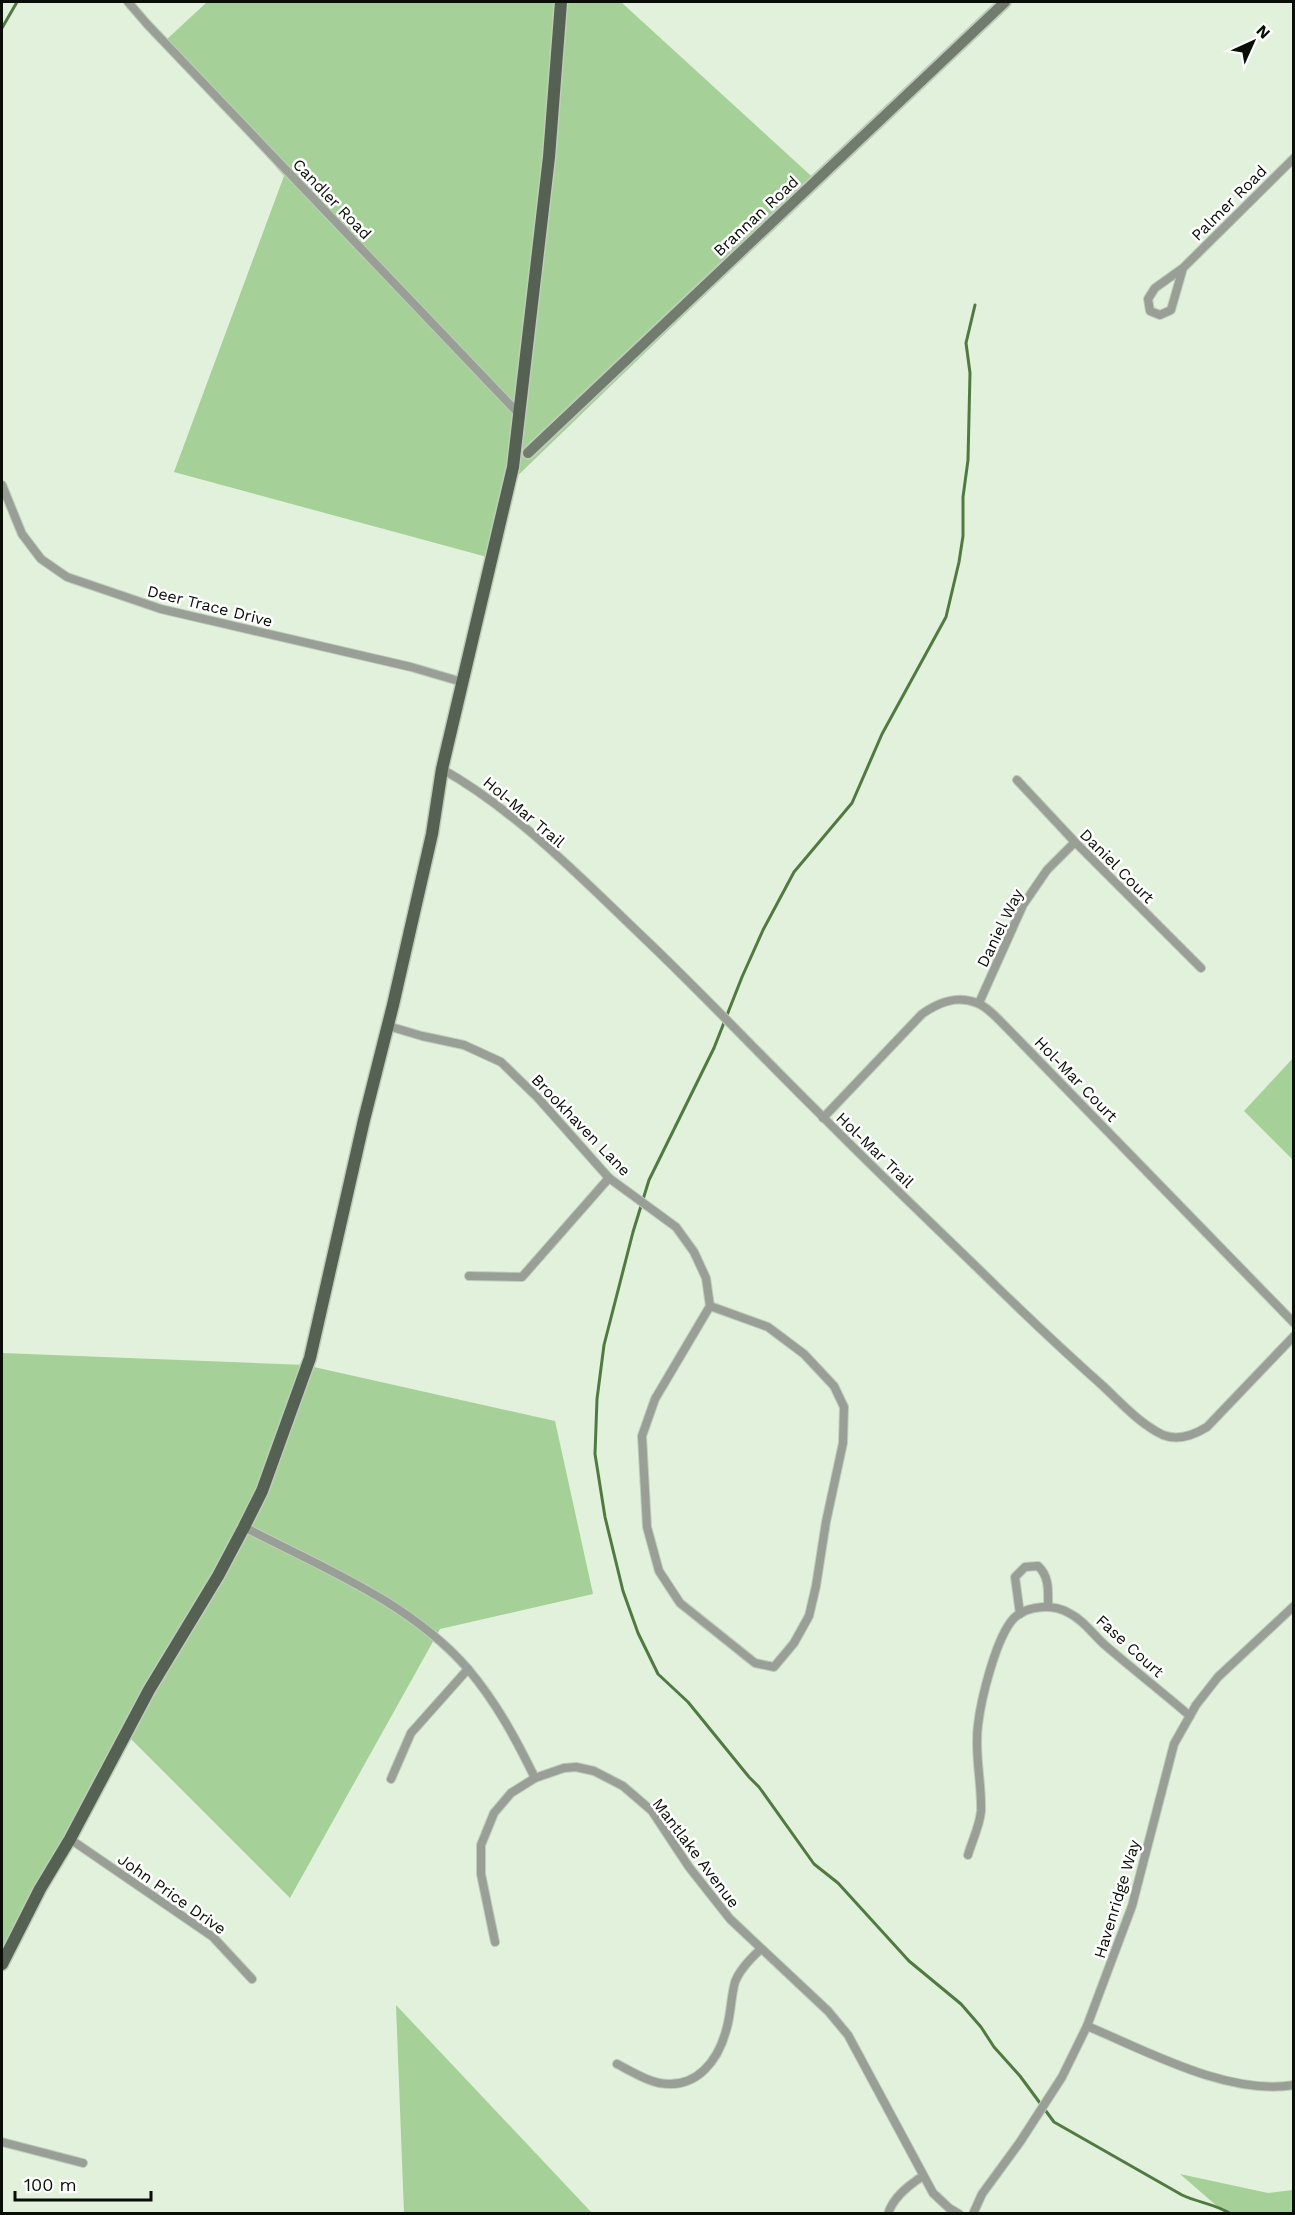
<svg xmlns="http://www.w3.org/2000/svg" width="1295" height="2215" font-family="'Work Sans',sans-serif">
<rect width="100%" height="100%" fill="#e1f1dc"/>
<g fill="#a5d097">
<polygon points="207,2 621,2 820,184 508,485 487,557 174,472 284,176 165,41"/>
<polygon points="1293,1058 1293,1160 1244,1111"/>
<polygon points="2,1353 305,1365 555,1421 593,1594 440,1629 290,1898 130,1738 2,1960"/>
<polygon points="396,2005 592,2213 404,2213"/>
<polygon points="1180,2174 1268,2193 1293,2190 1293,2213 1225,2213"/>
</g>
<g fill="none" stroke-linecap="round" stroke-linejoin="round">
<g stroke="#507a41" stroke-width="3">
<polyline points="2,28 17,2"/>
<path d="M975 305 966 343 970 373 968 460 963 497V536L959 562 946 617 882 734 852 803 794 872 763 930 742 977 714 1048 649 1180 633 1232 604 1345 597 1399 595 1454 605 1517 623 1591 638 1633 658 1674 688 1702 749 1777 759 1787 814 1864 838 1883 909 1961 961 2004 981 2027 994 2047 1020 2076 1054 2122 1182 2195C1199 2203 1216 2204 1231 2214"/>
</g>
<g stroke="#becdba" stroke-width="10">
<g id="street">
<polyline points="128,2 147,24 518,413"/>
<polyline points="1183,268 1171,310 1160,315 1150,311 1148,299 1155,288 1183,268 1294,158"/>
<polyline points="2,485 22,534 41,559 67,577 161,609 411,667 462,682"/>
<path d="M442 769C518 812 581 878 644 938 705 996 763 1058 823 1117 880 1175 939 1230 997 1287 1032 1321 1067 1354 1103 1386 1121 1403 1140 1424 1163 1435 1178 1441 1194 1435 1207 1427L1294 1336"/>
<polyline points="1017,780 1075,842 1201,968"/>
<polyline points="979,1003 1023,905 1047,870 1075,842"/>
<polyline points="388,1026 422,1036 464,1045 501,1062 538,1098 609,1178 676,1227 694,1252 706,1278 710,1306 655,1399 642,1436 647,1527 659,1571 680,1603 755,1663 774,1667 794,1643 809,1616 816,1586 826,1522 843,1443 844,1407 834,1386 804,1354 768,1327 710,1306"/>
<path d="M823 1118 922 1014C939 1002 957 995 977 1003 988 1007 999 1020 1007 1028L1294 1323"/>
<polyline points="469,1276 522,1277 609,1178"/>
<path d="M244 1527C321 1567 410 1602 468 1669 496 1702 516 1739 535 1778"/>
<path d="M1020 1614 1015 1577 1025 1567 1038 1566C1050 1577 1048 1592 1048 1607"/>
<polyline points="391,1779 411,1733 468,1669"/>
<polyline points="70,1839 213,1937 252,1979"/>
<path d="M968 1855C972 1841 980 1825 981 1811 982 1782 974 1754 978 1725 981 1699 996 1637 1014 1618 1028 1605 1053 1604 1069 1613 1085 1621 1093 1635 1106 1646 1134 1670 1162 1692 1190 1716"/>
<polyline points="495,1942 481,1874 481,1845 494,1813 511,1793 535,1778 564,1768 576,1767 594,1771 623,1786 652,1811 689,1867 730,1919 828,2011 848,2035 933,2193 949,2208 959,2214"/>
<path d="M1087 2026C1147 2051 1228 2096 1294 2085"/>
<path d="M617 2064C631 2071 644 2080 659 2083 697 2090 719 2060 727 2027 731 2013 731 1996 735 1982 740 1969 751 1958 761 1949"/>
<polyline points="2,2142 83,2163"/>
<path d="M888 2214C893 2197 909 2185 923 2176"/>
<polyline points="973,2214 982,2194 1020,2142 1062,2077 1087,2026 1132,1906 1174,1744 1196,1705 1218,1677 1294,1606"/>
</g>
</g>
<g stroke="#becdba" stroke-width="14">
<polyline id="secondary" points="528,453 1005,2"/>
</g>
<g stroke="#becdba" stroke-width="15">
<polyline id="primary" points="2,1964 40,1889 70,1839 149,1690 218,1576 244,1527 262,1491 310,1358 364,1120 393,1005 432,834 442,769 513,467 549,157 561,2"/>
</g>
<use href="#street" stroke="#999f96" stroke-width="8"/>
<use href="#secondary" stroke="#717b6e" stroke-width="10"/>
<use href="#primary" stroke="#556152" stroke-width="12"/>
</g>
<g text-anchor="middle" dominant-baseline="central" stroke-width="5" stroke-linejoin="round" paint-order="stroke">
<g font-size="16" fill="#090e07" stroke="#fff">
<text transform="translate(332 199) rotate(46)">Candler Road</text>
<text transform="translate(1229 203) rotate(-45)">Palmer Road</text>
<text transform="translate(756 216) rotate(-43)">Brannan Road</text>
<text transform="translate(210 606) rotate(14)">Deer Trace Drive</text>
<text transform="translate(524 812) rotate(40)">Hol-Mar Trail</text>
<text transform="translate(1117 866) rotate(45)">Daniel Court</text>
<text transform="translate(1000 928) rotate(-64)">Daniel Way</text>
<text transform="translate(1076 1079) rotate(46)">Hol-Mar Court</text>
<text transform="translate(581 1125) rotate(46)">Brookhaven Lane</text>
<text transform="translate(875 1150) rotate(44)">Hol-Mar Trail</text>
<text transform="translate(1130 1646) rotate(42)">Fase Court</text>
<text transform="translate(696 1853) rotate(53)">Mantlake Avenue</text>
<text transform="translate(172 1894) rotate(35)">John Price Drive</text>
<text transform="translate(1117 1899) rotate(-73)">Havenridge Way</text>
</g>
</g>
<rect width="1295" height="2215" fill="none" stroke="#090e07" stroke-width="6"/>
<g transform="translate(1253 42) rotate(45)" stroke="#ffffff" stroke-width="4.5" paint-order="stroke">
<path d="M0-4.5L10 22L0 15L-10 22Z" fill="#090e07"/>
<text y="-9" font-size="16" font-weight="bold" text-anchor="middle" fill="#090e07">N</text>
</g>
<path d="M15 2191v9h136v-9" fill="none" stroke="#090e07" stroke-width="3"/>
<text x="24" y="2191" font-size="18" fill="#090e07" stroke="#ffffff" stroke-width="4.5" paint-order="stroke">100 m</text>
</svg>
